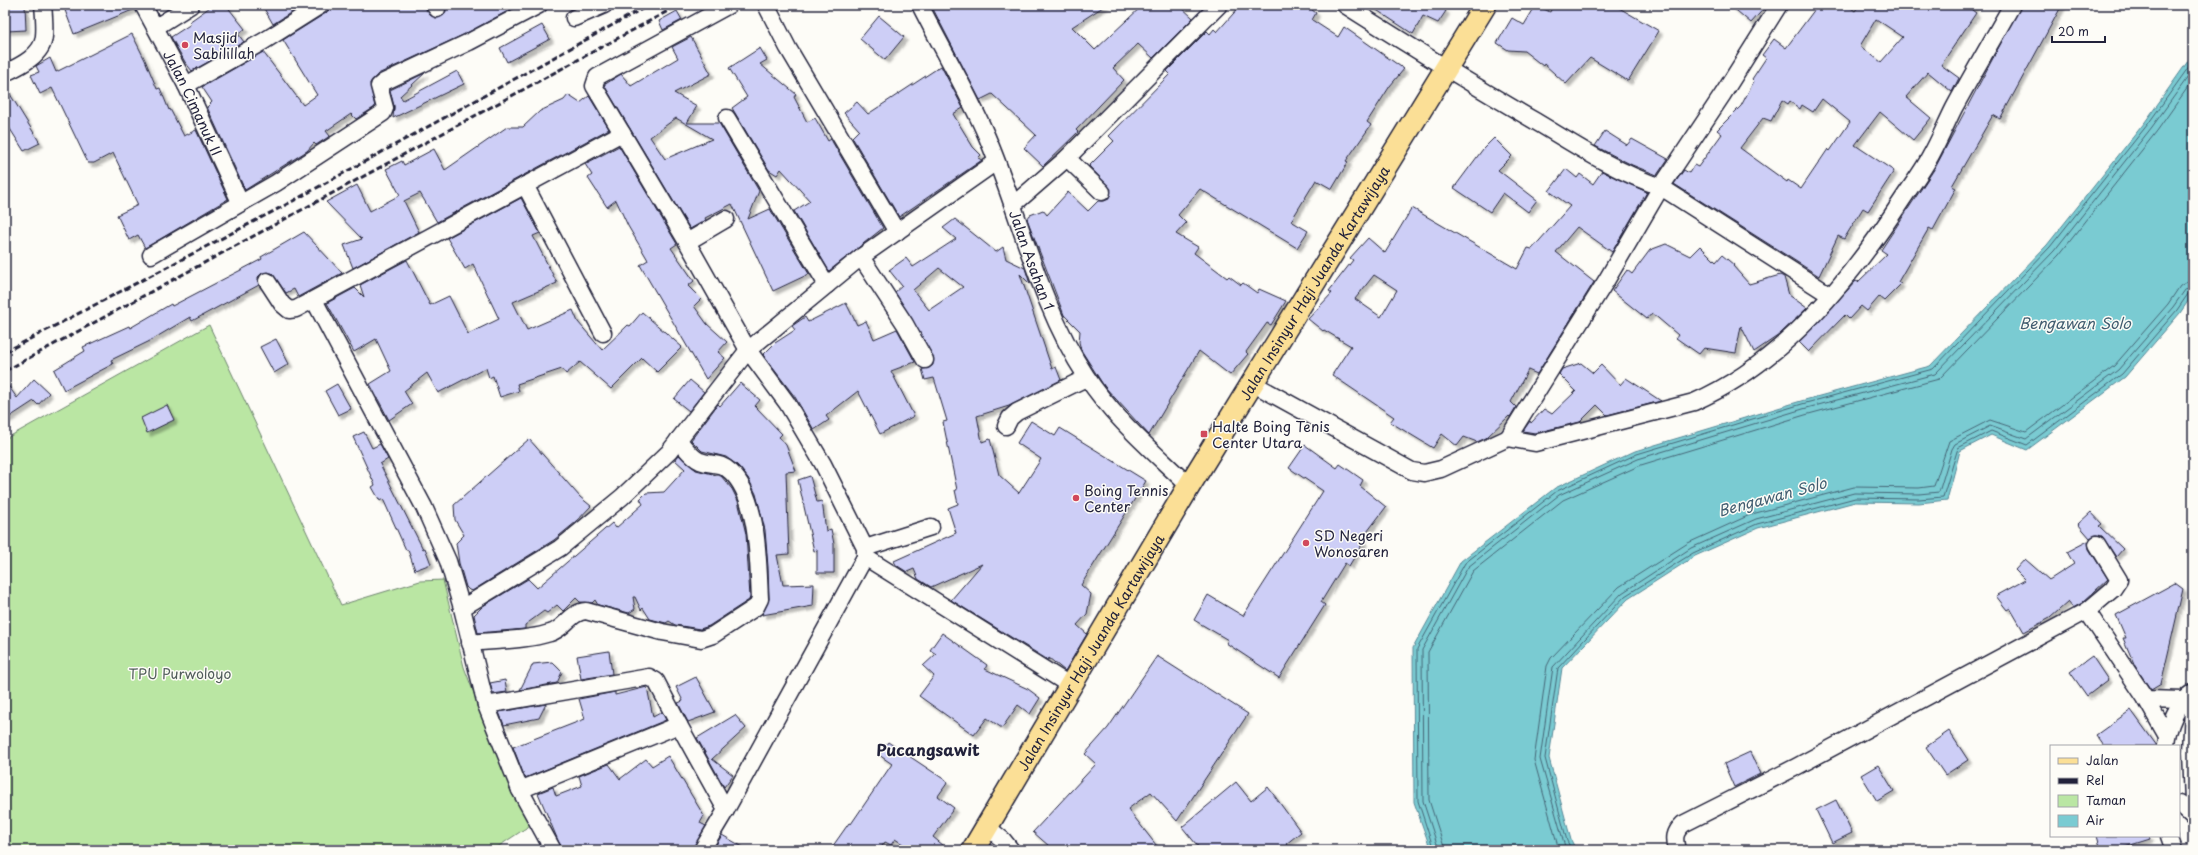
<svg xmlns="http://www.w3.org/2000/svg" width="2198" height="855" font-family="'Playpen Sans',sans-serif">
<defs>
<filter id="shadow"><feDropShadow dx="3.5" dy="3.5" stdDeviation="1" flood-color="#0004"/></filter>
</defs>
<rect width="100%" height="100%" fill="#fdfcf7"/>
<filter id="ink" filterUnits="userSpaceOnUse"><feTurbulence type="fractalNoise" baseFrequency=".025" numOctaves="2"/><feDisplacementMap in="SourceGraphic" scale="8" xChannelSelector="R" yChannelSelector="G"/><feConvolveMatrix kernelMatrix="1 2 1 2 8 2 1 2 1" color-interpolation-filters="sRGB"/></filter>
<g filter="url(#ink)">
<polygon fill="#bae6a3" stroke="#6e846f" points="209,325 341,605 420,581 443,580 464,667 498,757 532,824 493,850 5,850 5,439"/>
<polygon fill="#7acbd2" stroke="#578796" points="2193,54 2193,294 2180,313 2125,377 2027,450 1991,435 1960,451 1947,500 1919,503 1855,502 1758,528 1695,556 1628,599 1562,668 1549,758 1571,840 1576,850 1431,850 1414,802 1413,648 1461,561 1555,488 1635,451 1801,401 1930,366 2047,245 2145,122"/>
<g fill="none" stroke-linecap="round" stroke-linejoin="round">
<g stroke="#456677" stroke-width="1">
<polyline points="1434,850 1418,801 1417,649 1465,563 1557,491 1637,454 1802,404 1933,369 2050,247 2148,124 2193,61"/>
<polyline points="1439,850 1423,801 1422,650 1468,567 1559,495 1638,459 1803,409 1935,374 2054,251 2152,127 2193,70"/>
<polyline points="1445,850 1429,800 1428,652 1473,571 1563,500 1641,465 1805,415 1939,379 2059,255 2157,131 2193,80"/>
<polyline points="1559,850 1534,760 1547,666 1551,658 1619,587 1688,543 1752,514 1854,487 1919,488 1934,486 1949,441 1990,420 2026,432 2114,366 2168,304 2180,286 2187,282 2193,281"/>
<polyline points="1566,850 1540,759 1553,667 1622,593 1691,548 1756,519 1854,493 1919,494 1939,492 1952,449 1955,444 1990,426 2026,439 2118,370 2173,307 2185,290 2193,287"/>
<polyline points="1572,850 1567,841 1545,758 1558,668 1625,596 1693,553 1757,524 1855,498 1919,499 1943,497 1958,448 1991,431 2027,445 2122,374 2177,310 2188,294 2193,292"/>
</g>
</g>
<g fill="#cdcef6" stroke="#22223b" fill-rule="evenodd" filter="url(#shadow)">
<polygon points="6,5 25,5 26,30 7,31"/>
<polygon points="63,5 134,5 135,9 74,34"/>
<polygon points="213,5 226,5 245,29 238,34 244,42 192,71 185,62 171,37 191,24 189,22"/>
<polygon points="262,5 292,5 295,10 273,24"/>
<polygon points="332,5 425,5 430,15 438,18 446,13 445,5 519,5 465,34 378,74 370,83 375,107 356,119 351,114 326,131 330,136 316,145 314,143 307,151 245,190 207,107 212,102 202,87 263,52 303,105 317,95 283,40 326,13"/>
<polygon points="931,5 1006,5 1009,10 1018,5 1106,5 1072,27 1095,50 1143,5 1179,5 1193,18 1153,58 1138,44 1113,68 1124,80 1076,130 1078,132 1043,166 1024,148 1036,135 992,94 980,100"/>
<polygon points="1241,5 1306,5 1316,13 1312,20 1338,37 1344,27 1404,69 1390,86 1367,122 1371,125 1346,161 1348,162 1332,189 1316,180 1291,221 1308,231 1297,248 1200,189 1178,215 1186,223 1176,234 1198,247 1194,253 1227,278 1229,276 1241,285 1243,283 1257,293 1259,289 1286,301 1271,325 1267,323 1246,352 1248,354 1230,375 1199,351 1149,435 1104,386 1081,350 1079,342 1080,331 1064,315 1027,219 1030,215 1043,210 1047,215 1068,192 1088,211 1098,201 1104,201 1109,199 1111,189 1089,166 1114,141 1109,136 1170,74 1167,71 1207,31 1210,34 1214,29 1217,32"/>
<polygon points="1369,5 1438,5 1446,11 1438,23 1423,16 1413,34"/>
<polygon points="1536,5 1550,12 1553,5 1614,5 1659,31 1628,81 1590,58 1566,84 1544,64 1543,66 1524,51 1508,50 1497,43 1512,18 1524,25"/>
<polygon points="1730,5 1767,5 1751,23"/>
<path d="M1818 5H1847L1855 11 1858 7 1855 5H1976L1972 10 1976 13 1941 65 1959 78 1952 92 1928 72 1906 97 1931 118 1913 140 1880 112 1855 145 1894 171 1868 211 1863 208 1844 239 1838 236 1819 276 1674 184 1684 170 1689 173 1694 165 1698 167 1722 134 1717 130 1741 106 1754 81 1752 79 1766 58 1762 55 1774 39 1786 48ZM1876 19 1903 37 1881 62 1860 46ZM1822 99 1850 122 1830 151 1828 149 1801 189 1788 180 1787 182 1740 148 1763 118 1771 121 1782 100 1788 104 1790 101 1800 109 1802 105 1813 112Z"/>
<polygon points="2021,5 2062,5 2000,119 1993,115 1952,186 1956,188 1933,230 1929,228 1898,282 1901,284 1884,301 1879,297 1867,311 1861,306 1849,319 1845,315 1809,352 1799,342 1856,281 1858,282 1887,254 1881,250 1935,168"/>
<polygon points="677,11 682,20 663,30 659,21"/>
<polygon points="879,16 904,37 885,60 860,39"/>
<polygon points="542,25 550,39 507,62 500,48"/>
<polygon points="132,34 145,60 157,89 160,88 169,110 170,109 184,136 196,130 228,199 145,248 138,235 129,240 117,215 138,205 113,153 94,163 88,163 52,88 40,94 31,75 39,72 36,66 50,58 56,72"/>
<path d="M691 37 711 74 674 93 697 106 687 123H719L759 191 748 219 770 209 809 274 773 291 732 204 705 218 706 220 690 229 604 85 621 74 631 86 678 58 672 47ZM676 118 712 139 665 159 650 137Z"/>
<polygon points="760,48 767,60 760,64 796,94 794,97 807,122 815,118 828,141 831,139 833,143 883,228 829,271 794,211 810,201 781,169 777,175 769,170 732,108 747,97 729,68"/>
<polygon points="941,66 963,108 953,114 973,147 981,155 978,158 982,160 899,217 852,137 859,130 844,113 857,102 868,114"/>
<polygon points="457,71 464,84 393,118 394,106 390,90 425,73 400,96 403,100"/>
<polygon points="5,86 40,143 24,151 5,121"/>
<polygon points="568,95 580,103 589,96 609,129 437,222 420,193 404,201 419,232 353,268 344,245 362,239 326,202 357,185 370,211 400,195 386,169 402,161 404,165 434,149 445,170 507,127 523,127 540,111 564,100"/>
<polygon points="1605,131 1627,145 1632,139 1668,159 1657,175 1632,165 1595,146"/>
<polygon points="1494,138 1512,156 1498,170 1537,200 1528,212 1503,193 1490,212 1454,188 1483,149"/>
<polygon points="619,146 677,244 671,248 694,281 688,286 701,299 694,306 707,324 727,342 718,352 725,358 706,379 640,265 648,260 628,226 616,200 607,207 588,178 592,175 585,164"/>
<path d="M1566 169 1577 178 1580 174 1593 184 1602 171 1647 192 1612 252 1577 227 1556 252 1594 282 1537 374 1528 370 1511 402 1516 407 1510 417 1509 416 1486 438 1477 442 1464 437 1457 446 1442 434 1433 448 1390 422 1394 417 1332 375 1351 346 1324 330 1323 331 1308 319 1332 293 1329 291 1353 260 1350 258 1368 238 1385 253 1412 208 1517 269 1528 248 1532 249 1570 206 1549 191ZM1374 275 1397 290 1381 317 1355 299Z"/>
<polygon points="521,198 540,233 533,236 557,283 513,302 527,330 573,310 578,322 602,350 628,325 630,326 642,312 682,347 657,372 642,358 611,389 580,362 566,374 562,369 517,384 519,391 500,397 493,376 489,378 486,368 438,393 427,373 404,391 412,404 389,420 370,384 391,371 376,339 354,352 327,303 355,288 364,297 360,285 407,260 430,305 449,296 468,334 499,319 473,264 465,269 447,238"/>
<path d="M955 219 996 252 1003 247 1006 259 1025 268 1030 284 1020 274 1052 369 1056 367 1061 380 1009 406 977 416 982 442 990 439 999 475 1019 493 1041 459 1017 443 1031 421 1055 436 1060 428 1146 481 1081 585 1091 594 1087 614 1077 625 1087 634 1065 671 1049 658 1048 660 951 600 982 564 931 587 918 579 914 569 907 572 896 565 894 561 956 533 948 508 958 504 955 490H957L943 422 947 421 934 378 925 380 922 369 929 368 933 365V356L895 292 902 286 889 270 906 258 913 267 956 239 943 228ZM939 268 963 287 929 310 913 290Z"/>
<polygon points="304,232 342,273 298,297 294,289 286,293 272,273 262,273 258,277 259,285 192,321 190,317 148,342 111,360 113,364 64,390 54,370 85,351 83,347 129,326 130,328 171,304 172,306 262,259 261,257"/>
<polygon points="1666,244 1690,256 1700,246 1716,262 1722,255 1734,265 1733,266 1749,284 1780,275 1784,277 1789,295 1807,308 1779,335 1754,352 1741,326 1736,353 1704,348 1699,354 1676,338 1678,335 1652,313 1647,319 1612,291 1627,270 1632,274 1650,250"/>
<polygon points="846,303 857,325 866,321 874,339 897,329 915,362 891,371 914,416 880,434 858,391 826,416 829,420 814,430 795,397 763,355 775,343 795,330 792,326 805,317 808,322"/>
<polygon points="276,339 289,364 274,373 260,347"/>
<polygon points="1581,363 1593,373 1601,365 1620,385 1626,378 1661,401 1607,415 1597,405 1580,422 1535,433 1523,431 1530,421 1531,423 1544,409 1552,414 1576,391 1559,374 1562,369"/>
<polygon points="34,379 49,393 38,405 34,401 5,420 7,409 5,407 5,381 17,398"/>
<polygon points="690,380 704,392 689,411 674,399"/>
<polygon points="740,383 760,400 755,406 782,434 779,437 786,445 796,471 786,472 789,554 777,555 783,585 814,584 813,606 762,615 769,599 768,567 765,530 756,494 748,478 737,465 726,457 702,451 691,440 718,404 720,406"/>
<polygon points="337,384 351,409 338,415 325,391"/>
<polygon points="167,405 174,420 147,433 141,418"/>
<polygon points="364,432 372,448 380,444 388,459 380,464 423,549 425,548 431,564 415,570 408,550 406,550 383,499 380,501 372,487 375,485 353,437"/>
<polygon points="529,439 580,497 591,506 576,522 554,540 472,591 469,590 466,587 459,563 456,543 464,535 455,520 454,505"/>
<polygon points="1305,445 1337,468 1340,464 1363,480 1360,486 1386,507 1361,540 1364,541 1349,566 1345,563 1321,602 1325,605 1279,678 1226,643 1228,640 1194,620 1208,595 1243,616 1323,491 1289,468"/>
<polygon points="679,455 696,470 721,476 732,489 738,501 746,534 750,597 749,600 709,626 700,629 675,625 669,621 666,623 650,619 643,608 641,610 635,597 633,597 635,609 629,613 598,605 595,600 592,603 580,602 576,598 563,611 557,605 547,613 544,611 525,625 525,629 478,633 474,615 483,606 528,579 537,588 612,523 616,528 643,504 640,499 646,493 664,492 685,469 675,460"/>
<polygon points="810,476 817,502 822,501 826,531 831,529 834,544 834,573 817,573 817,550 814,551 798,480"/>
<polygon points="2091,512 2102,524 2099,526 2123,549 2116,557 2102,536 2096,535 2090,538 2078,524"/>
<polygon points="2088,541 2089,549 2108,579 2082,603 2073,608 2068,602 2050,618 2024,632 2010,608 2007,610 1996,596 2025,580 2015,570 2025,559 2049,580 2074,564 2067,552"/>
<polygon points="2175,583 2183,589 2161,684 2151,690 2135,666 2123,638 2126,638 2116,615"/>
<polygon points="942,633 987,665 985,669 1028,689 1040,698 1030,714 1018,705 1002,728 987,718 974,735 919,696 934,676 923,666 936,654 930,650"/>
<polygon points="609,651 612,674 581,679 577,656"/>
<polygon points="1157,656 1248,714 1177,821 1151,792 1128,809 1160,850 1063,850 1049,846 1033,832 1096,764 1085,754 1108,728"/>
<polygon points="2092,656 2108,680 2087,696 2070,672"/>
<polygon points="552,662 562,672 557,683 520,690 533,664"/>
<polygon points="696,677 715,712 688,722 678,703 683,701 676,687"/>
<polygon points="505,680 507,692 493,694 490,683"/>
<polygon points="647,687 653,717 662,712 666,720 525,778 513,747 585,719 579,699 615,692 615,695"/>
<polygon points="546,704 539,718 504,725 499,712"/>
<polygon points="2131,710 2157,746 2104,746 2096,735"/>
<polygon points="735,715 746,728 712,759 733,775 724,787 697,738"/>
<polygon points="1949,731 1968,760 1945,775 1926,747"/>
<polygon points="888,742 948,782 938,796 954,808 933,837 949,850 912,850 895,839 891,845 885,842 879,850 830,850 849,823 851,824 892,764 879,755"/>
<polygon points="1750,752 1760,774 1734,787 1724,764"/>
<polygon points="668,756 704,816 700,823 706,826 693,850 621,850 619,846 607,850 562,850 538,793 553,787 556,796 582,786 579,776 609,764 620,779 646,759 652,766"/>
<polygon points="1878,765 1894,791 1877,801 1861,775"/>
<polygon points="1236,782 1251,801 1268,787 1301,832 1286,844 1291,850 1201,850 1182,827"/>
<polygon points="1836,800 1852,833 1832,843 1816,810"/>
<polygon points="722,835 748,850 713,850"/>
<polygon points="2097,836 2149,836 2150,839 2115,850 2101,850"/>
</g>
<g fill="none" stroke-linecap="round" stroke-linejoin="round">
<g stroke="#22223b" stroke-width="19">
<g id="minor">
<path id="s1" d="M143 5 186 85 240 202"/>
<polyline points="434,5 437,9"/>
<polyline points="766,5 788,48 897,232"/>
<path id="s2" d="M920 5C942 49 968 92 987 137 1020 214 1039 305 1086 376 1113 418 1154 452 1189 486"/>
<path d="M1345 5C1408 45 1471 84 1535 121 1575 145 1616 172 1661 187L1830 295"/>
<polyline points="574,18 604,5"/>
<polyline points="156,27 191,5"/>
<path d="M5 73C20 66 43 55 44 36 45 26 44 15 43 5"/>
<polyline points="186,85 264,41 321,5"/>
<polyline points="727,118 827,285"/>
<polyline points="1067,158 1102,192"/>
<polyline points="525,185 603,333"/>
<polyline points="1013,205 1067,158 1219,5"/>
<polyline points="687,242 726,219"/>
<polyline points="151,255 276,183 383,113 385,108 379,86 384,82 469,42 539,5"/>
<polyline points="861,257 905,324 925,360"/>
<polyline points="267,281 282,304 289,310 296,309 622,133"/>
<polyline points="314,300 424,507 448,561 462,608 486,705 520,790 553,850"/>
<path d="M1252 383 1412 471 1424 473 1441 469 1508 438 1535 443 1543 441 1694 402C1783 363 1850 280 1902 200 1911 186 1922 172 1930 157 1939 141 1946 124 1954 108 1973 73 1993 39 2012 5"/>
<polyline points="1006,426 1010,418 1017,412 1086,378"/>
<polyline points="1508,438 1606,281 1661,187 1723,94 1779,5"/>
<polyline points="865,548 931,527"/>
<polyline points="865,557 1071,686"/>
<polyline points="462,608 560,548 622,497 669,452 748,350 861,257 996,162"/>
<polyline points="2087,611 2113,589 2119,580 2097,544"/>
<path d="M470 643C496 640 524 641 550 633 565 629 570 612 586 611L662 632 701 639 713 635 756 607 760 599C758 564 759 498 731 472 719 461 712 466 700 461 692 458 684 446 678 440"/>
<polyline points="2146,699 2167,736"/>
<polyline points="486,705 649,677 656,681 679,725 520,790"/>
<polyline points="2193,707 2191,752 2193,802"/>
<polyline points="679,725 726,810"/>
<path d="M2166 746C2167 729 2178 701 2193 692"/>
<polyline points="2179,804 2193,817"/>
<polyline points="987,827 1003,840 1011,850"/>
<polyline points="2169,836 2174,850"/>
<polyline points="702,850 726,810 865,557 865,548 823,464 787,403 748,350 687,242 594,86 597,77 729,5"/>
<path d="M1677 850C1674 838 1674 833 1683 824L1794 768 2087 611 2146 699 2183 700"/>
</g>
</g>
<g stroke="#22223b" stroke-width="25">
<g id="primary">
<path id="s3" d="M973 850 1189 486 1485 5"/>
</g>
</g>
<use href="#minor" stroke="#fdfcf7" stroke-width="16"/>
<use href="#primary" stroke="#fbdf96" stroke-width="22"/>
<g stroke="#22223b" stroke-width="3" stroke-dasharray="6 3" stroke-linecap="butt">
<polyline points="5,352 293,201 649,5"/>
<polyline points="5,371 679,5"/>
</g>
</g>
</g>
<g fill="#d1495b" stroke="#fdfcf7" stroke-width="1.5">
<circle cx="185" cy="45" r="4"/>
<rect x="1200" y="430" width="8" height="8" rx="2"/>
<circle cx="1076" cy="498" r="4"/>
<circle cx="1306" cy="543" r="4"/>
</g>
<g text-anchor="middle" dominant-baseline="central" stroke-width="3" stroke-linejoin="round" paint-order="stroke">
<g font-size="14" fill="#22223b" stroke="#fdfcf7" text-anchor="start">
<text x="193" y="37">Masjid<tspan x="193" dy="16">Sabilillah</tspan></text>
<text x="1212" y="426">Halte Boing Tenis<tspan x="1212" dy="16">Center Utara</tspan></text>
<text x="1084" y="490">Boing Tennis<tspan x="1084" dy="16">Center</tspan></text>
<text x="1314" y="535">SD Negeri<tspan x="1314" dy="16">Wonosaren</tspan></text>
</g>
<g font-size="14" fill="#22223b" stroke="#fdfcf7">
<text stroke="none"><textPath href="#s1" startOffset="110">Jalan Cimanuk II</textPath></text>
<text stroke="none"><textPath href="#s2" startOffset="279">Jalan Asahan 1</textPath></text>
<text stroke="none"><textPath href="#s3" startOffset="662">Jalan Insinyur Haji Juanda Kartawijaya</textPath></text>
<text stroke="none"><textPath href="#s3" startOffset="230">Jalan Insinyur Haji Juanda Kartawijaya</textPath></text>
</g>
<g font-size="14" fill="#505d5a" stroke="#fdfcf7">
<text x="180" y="673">TPU Purwoloyo</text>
</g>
<g font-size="15" font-style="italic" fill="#415d70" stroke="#fdfcf7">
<text x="2075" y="322">Bengawan Solo</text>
<text transform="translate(1772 496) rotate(-15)">Bengawan Solo</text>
</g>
<g font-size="16" font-weight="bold" fill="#22223b" stroke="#fdfcf7">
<text x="928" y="749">Pucangsawit</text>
</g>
</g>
<rect width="2198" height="855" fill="none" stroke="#fdfcf7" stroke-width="20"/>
<rect x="10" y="10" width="2178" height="835" fill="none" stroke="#22223b" stroke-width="1.5" filter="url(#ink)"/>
<rect x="2050" y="745" width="130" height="92" fill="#fdfcf7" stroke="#a5a5ac"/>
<rect x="2058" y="758" width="20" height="6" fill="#fbdf96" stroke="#a5a5ac"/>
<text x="2086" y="765" font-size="12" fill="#22223b">Jalan</text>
<rect x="2058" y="778" width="20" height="6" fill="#22223b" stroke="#a5a5ac"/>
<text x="2086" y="785" font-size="12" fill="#22223b">Rel</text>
<rect x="2058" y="795" width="20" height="12" fill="#bae6a3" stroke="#a5a5ac"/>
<text x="2086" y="805" font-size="12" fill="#22223b">Taman</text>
<rect x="2058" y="815" width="20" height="12" fill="#7acbd2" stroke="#a5a5ac"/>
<text x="2086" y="825" font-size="12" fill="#22223b">Air</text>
<path d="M2052 36v6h53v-6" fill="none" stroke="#22223b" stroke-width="2"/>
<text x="2058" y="36" font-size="12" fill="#22223b" stroke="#fdfcf7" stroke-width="3" paint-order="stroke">20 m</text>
</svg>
